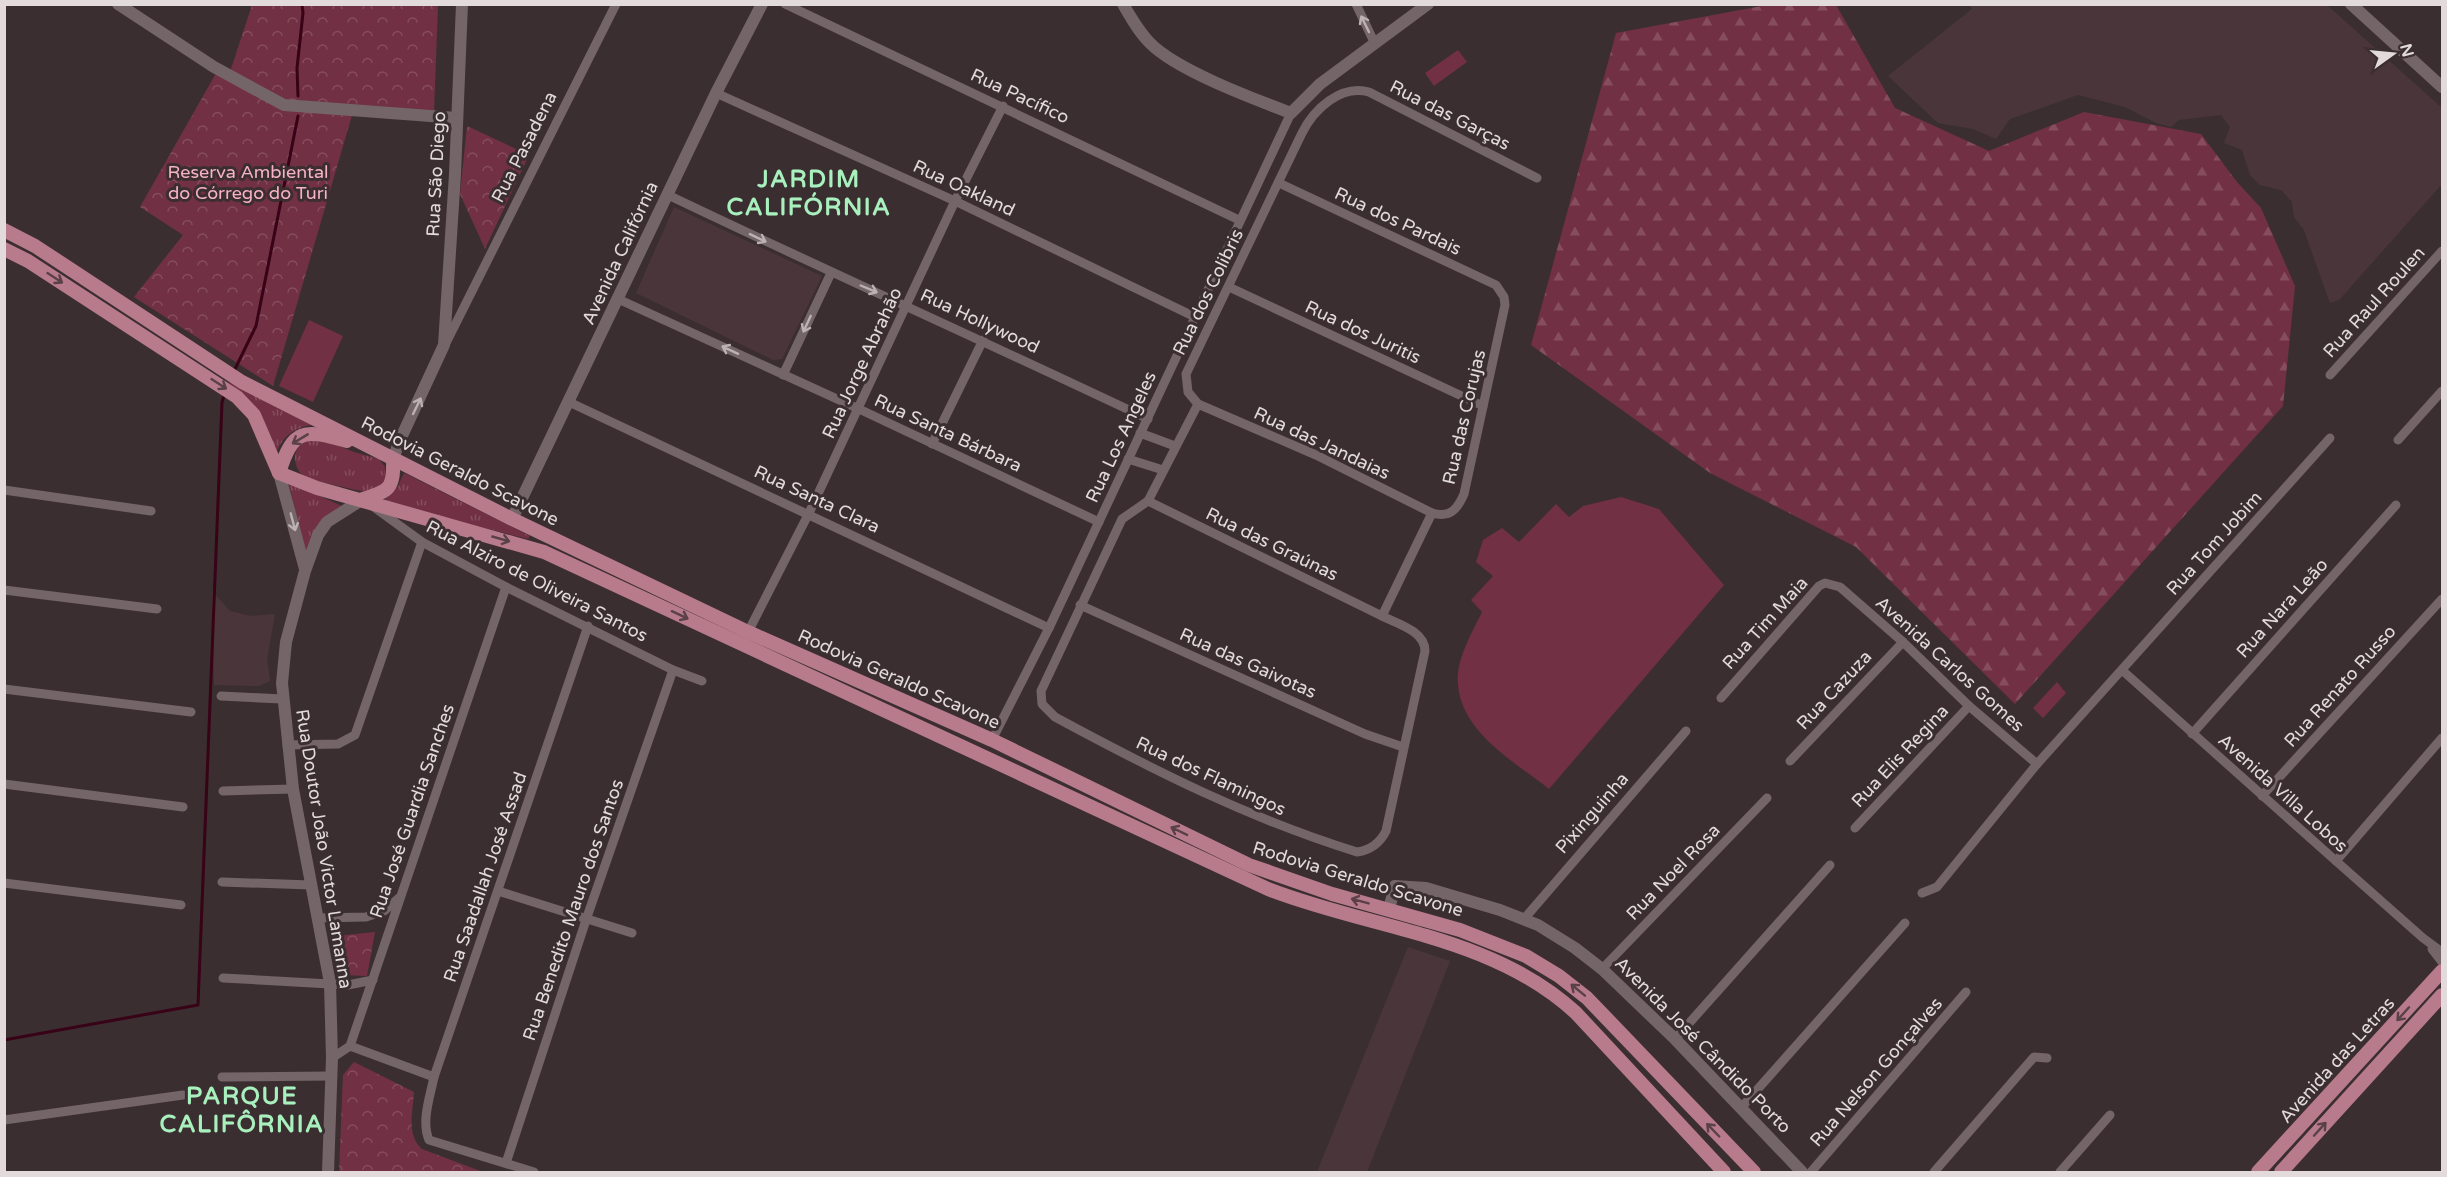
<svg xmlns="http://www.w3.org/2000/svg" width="2447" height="1177" font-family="'Varela Round',sans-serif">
<defs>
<pattern id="grass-tufts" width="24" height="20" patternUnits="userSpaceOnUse" patternTransform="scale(1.5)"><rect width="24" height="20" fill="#713044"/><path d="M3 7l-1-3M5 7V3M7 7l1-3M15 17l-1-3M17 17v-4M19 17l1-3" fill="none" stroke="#854d5e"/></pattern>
<pattern id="forest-firs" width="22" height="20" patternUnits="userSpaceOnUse" patternTransform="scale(1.5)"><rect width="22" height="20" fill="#713044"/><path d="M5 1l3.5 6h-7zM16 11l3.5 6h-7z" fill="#854d5e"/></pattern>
<pattern id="park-crowns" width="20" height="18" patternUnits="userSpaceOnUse" patternTransform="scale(1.5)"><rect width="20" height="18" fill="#713044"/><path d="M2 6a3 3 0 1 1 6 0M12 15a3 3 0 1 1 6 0" fill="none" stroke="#854d5e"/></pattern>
</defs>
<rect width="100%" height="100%" fill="#3b2e31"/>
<g fill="#4a363a">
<polygon points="1970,5 2327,5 2442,108 2442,184 2339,300 2330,303 2304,230 2294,217 2292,202 2281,190 2260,185 2250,175 2242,150 2224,143 2230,127 2221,115 2179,120 2171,127 2156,123 2125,107 2078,95 2010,119 1996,139 1973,129 1938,123 1888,76 1972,9"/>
<polygon points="674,207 822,276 782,359 773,360 636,293"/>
<polygon points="212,591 230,611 251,616 275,614 267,659 270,681 259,686 214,685"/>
<polygon points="1408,947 1450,961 1367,1172 1317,1172"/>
</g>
<g fill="url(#grass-tufts)">
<path d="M227 381 312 425C294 427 281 438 275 456L248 399Z"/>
<path d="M307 440 332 443 354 452 379 459 385 467V481L371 493C354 489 318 483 303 475 298 472 295 464 295 458 295 450 300 444 307 440Z"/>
<polygon points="404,473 530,536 528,539 383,502 398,486"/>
<polygon points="288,482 342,506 306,553"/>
</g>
<polygon fill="url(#forest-firs)" points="1767,5 1836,5 1895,108 1989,151 2084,112 2201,134 2237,182 2261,208 2295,286 2283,406 2015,704 1856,547 1710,473 1531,345 1616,33"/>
<g fill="url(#park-crowns)">
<polygon points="252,5 438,5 434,111 355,105 273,386 134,297 183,235 140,207 215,75 231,69"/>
<polygon points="467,126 529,155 485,249 460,194"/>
<polygon points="375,932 367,976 343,975 337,936"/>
<path d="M354 1062 414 1092C413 1111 406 1135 422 1149L483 1172H339L343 1075Z"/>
</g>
<g fill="#713044">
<polygon points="1458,50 1467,62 1434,86 1425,73"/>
<polygon points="309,320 343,336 313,402 279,386"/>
<path d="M1621 497 1659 509 1724 585 1549 789C1515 762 1462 733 1458 685 1455 661 1472 633 1482 612L1471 600 1493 576 1476 562 1483 540 1502 528 1519 542 1556 504 1569 517 1583 506Z"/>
<polygon points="2057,682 2066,693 2043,718 2033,708"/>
</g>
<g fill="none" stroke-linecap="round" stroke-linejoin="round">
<g stroke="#380217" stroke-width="3">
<polyline points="298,96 297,68 303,13 302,4"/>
<polyline points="235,369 256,326 298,116"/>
<polyline points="4,1040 198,1005 222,402 224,396"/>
</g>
<g stroke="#746568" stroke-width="9">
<polyline points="785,4 1239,220"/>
<polyline points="1356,4 1375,44"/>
<polyline points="716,93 955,201 1195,317"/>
<path d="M1279 183 1496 285 1504 297 1505 305 1464 494C1457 510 1450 518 1432 513L1382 616C1398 624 1425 631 1425 651L1386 831C1380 843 1371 850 1357 852 1248 818 1155 771 1055 717L1042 704 1041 691 1122 519 1148 501 1198 404 1188 392 1186 374 1302 133C1314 109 1341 84 1369 92L1537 178"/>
<path d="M668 195C827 271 988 343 1148 419"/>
<polyline points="1229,287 1483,406"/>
<polyline points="618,299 859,409 1099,522"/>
<polyline points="446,343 616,4"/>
<polyline points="783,375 831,273"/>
<polyline points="2330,375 2442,251"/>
<polyline points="569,402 1049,628"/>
<polyline points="1198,404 1316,455 1432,513"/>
<polyline points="1140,433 1175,446"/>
<polyline points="2398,440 2442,391"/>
<polyline points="932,444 983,340"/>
<polyline points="1128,459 1163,470"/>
<polyline points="4,490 151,511"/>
<polyline points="1148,501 1382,616"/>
<polyline points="374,507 422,542 506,587 673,670 702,681"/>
<polyline points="4,590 157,609"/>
<polyline points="1080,605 1365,734 1403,747"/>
<polyline points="748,632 809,513 955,201 1003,106"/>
<polyline points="2123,671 2336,861 2423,938 2442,952"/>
<polyline points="4,689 191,712"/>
<polyline points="221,696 282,699"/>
<polyline points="1721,698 1819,586 1825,583 1840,587 1903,642 1969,706 2037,764"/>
<polyline points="2192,734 2396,505"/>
<polyline points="992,740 1049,628 1291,113"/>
<polyline points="287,745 338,744 355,735 422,542"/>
<polyline points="1790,761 1903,642"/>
<polyline points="4,784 183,807"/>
<polyline points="223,791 293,789"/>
<polyline points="2262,796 2442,599"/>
<polyline points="1855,828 1969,706"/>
<polyline points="2336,861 2442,738"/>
<polyline points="222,882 311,885"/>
<polyline points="4,883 181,905"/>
<polyline points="498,891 632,933"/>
<polyline points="1922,893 1937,887 2037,764 2330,438"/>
<polyline points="318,918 366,917 384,911 399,898"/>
<polyline points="1524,919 1686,731"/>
<polyline points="2432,949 2442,962"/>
<polyline points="1602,969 1767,798"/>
<polyline points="223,978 348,985 373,980"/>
<polyline points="1675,1039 1830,865"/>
<polyline points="350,1046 506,587"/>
<polyline points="332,1058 350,1046 434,1077"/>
<polyline points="222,1077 331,1076"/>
<polyline points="1741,1108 1905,923"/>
<polyline points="4,1120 183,1095"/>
<polyline points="506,1163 587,917 673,670"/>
<path d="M534 1172 429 1140C421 1121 430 1097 434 1077L588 626"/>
<polyline points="1811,1172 1966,992"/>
<polyline points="1934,1172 2034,1057 2047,1058"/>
<polyline points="2060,1172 2110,1115"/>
</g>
<g stroke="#746568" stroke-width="12">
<polyline points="118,4 214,67 284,105 457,118"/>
<path d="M1123 4C1131 18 1139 32 1150 43 1176 70 1254 99 1291 113L1320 84 1428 4"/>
<polyline points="2351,4 2442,87"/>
<polyline points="393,459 400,440 444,345 455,174 462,4"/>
<polyline points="279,473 305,569"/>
<polyline points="512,519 716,93 762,4"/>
<polyline points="1389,909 1395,886 1426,888 1500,910 1538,925 1575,948 1602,969 1675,1039 1802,1172"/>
<polyline points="328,1172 332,1058 330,983 293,789 282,683 286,642 305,571 318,535 327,522 363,499"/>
</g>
<g stroke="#b87b8b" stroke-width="14">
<polyline points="4,230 35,246 242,382 512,519 748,632 992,740 1249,865 1332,894 1460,930 1526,956 1559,976 1587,998 1754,1172"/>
<path d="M4 249 28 261 237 397 254 415 279 473 317 488 544 552 1268 889C1370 929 1492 935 1576 1013L1724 1172"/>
<path d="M279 473C293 428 304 429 347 441"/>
<path d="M363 499C390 491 394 488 393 459"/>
<polyline points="2258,1172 2442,971"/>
<polyline points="2281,1172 2442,995"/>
</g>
</g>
<defs><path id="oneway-shaft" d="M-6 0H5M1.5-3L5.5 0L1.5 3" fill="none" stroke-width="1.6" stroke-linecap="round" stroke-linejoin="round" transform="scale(1.5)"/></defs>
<g stroke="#bcb1b3">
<use href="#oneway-shaft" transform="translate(1365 24) rotate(-116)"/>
<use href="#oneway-shaft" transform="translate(758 238) rotate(26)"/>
<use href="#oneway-shaft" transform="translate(869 289) rotate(23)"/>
<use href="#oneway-shaft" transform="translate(807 324) rotate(115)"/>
<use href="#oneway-shaft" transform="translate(730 350) rotate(-155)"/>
<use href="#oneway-shaft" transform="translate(417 406) rotate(-64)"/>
<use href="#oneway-shaft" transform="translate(293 522) rotate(75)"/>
</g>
<g stroke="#5a4148">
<use href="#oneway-shaft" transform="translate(55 278) rotate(33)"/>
<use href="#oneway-shaft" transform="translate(219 384) rotate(33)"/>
<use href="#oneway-shaft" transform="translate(300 439) rotate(149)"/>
<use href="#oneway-shaft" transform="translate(501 539) rotate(16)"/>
<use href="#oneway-shaft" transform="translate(680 615) rotate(25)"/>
<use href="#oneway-shaft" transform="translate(1179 831) rotate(-154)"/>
<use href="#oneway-shaft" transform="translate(1360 901) rotate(-165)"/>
<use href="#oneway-shaft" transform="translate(1578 990) rotate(-141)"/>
<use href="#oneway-shaft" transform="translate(2403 1014) rotate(132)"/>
<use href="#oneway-shaft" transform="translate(2320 1129) rotate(-48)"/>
<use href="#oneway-shaft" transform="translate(1713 1130) rotate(-134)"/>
</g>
<g text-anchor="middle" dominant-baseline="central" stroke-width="6" stroke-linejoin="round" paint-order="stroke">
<g font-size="18" fill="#e2dadb" stroke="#3b2e31">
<text transform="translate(1020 96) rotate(25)">Rua Pacífico</text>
<text transform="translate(1450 115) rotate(27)">Rua das Garças</text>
<text transform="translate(524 147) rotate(-63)">Rua Pasadena</text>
<text transform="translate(436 174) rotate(-87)">Rua São Diego</text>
<text transform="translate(964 188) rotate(25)">Rua Oakland</text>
<text transform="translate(1398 221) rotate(25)">Rua dos Pardais</text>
<text transform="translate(620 253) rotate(-65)">Avenida Califórnia</text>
<text transform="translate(1208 292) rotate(-64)">Rua dos Colibris</text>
<text transform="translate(2374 302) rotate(-48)">Rua Raul Roulen</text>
<text transform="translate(980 321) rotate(25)">Rua Hollywood</text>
<text transform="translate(1363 332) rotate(25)">Rua dos Juritis</text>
<text transform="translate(862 363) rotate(-65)">Rua Jorge Abrahão</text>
<text transform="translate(1464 417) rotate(-77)">Rua das Corujas</text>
<text transform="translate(948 433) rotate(25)">Rua Santa Bárbara</text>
<text transform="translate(1121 437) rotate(-65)">Rua Los Angeles</text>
<text transform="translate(1322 443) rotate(25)">Rua das Jandaias</text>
<text transform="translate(460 471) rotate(27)">Rodovia Geraldo Scavone</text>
<text transform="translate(817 499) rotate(25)">Rua Santa Clara</text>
<text transform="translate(2214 543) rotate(-48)">Rua Tom Jobim</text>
<text transform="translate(1272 544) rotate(26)">Rua das Graúnas</text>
<text transform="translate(537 581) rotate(27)">Rua Alziro de Oliveira Santos</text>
<text transform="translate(2282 608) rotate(-48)">Rua Nara Leão</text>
<text transform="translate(1765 623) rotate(-48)">Rua Tim Maia</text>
<text transform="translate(1248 663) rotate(24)">Rua das Gaivotas</text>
<text transform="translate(1950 664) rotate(42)">Avenida Carlos Gomes</text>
<text transform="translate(899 679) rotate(24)">Rodovia Geraldo Scavone</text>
<text transform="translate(2340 686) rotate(-48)">Rua Renato Russo</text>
<text transform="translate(1834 690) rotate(-47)">Rua Cazuza</text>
<text transform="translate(1900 756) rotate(-47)">Rua Elis Regina</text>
<text transform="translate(1211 776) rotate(25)">Rua dos Flamingos</text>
<text transform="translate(2283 793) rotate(42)">Avenida Villa Lobos</text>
<text transform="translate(412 811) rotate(-71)">Rua José Guardia Sanches</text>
<text transform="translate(1592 813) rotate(-49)">Pixinguinha</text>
<text transform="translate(324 849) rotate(81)">Rua Doutor João Victor Lamanna</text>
<text transform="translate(1673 872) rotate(-46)">Rua Noel Rosa</text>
<text transform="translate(485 877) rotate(-71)">Rua Saadallah José Assad</text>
<text transform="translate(1358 879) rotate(17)">Rodovia Geraldo Scavone</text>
<text transform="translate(573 910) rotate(-71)">Rua Benedito Mauro dos Santos</text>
<text transform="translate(1703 1045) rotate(45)">Avenida José Cândido Porto</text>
<text transform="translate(2337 1060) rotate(-48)">Avenida das Letras</text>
<text transform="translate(1876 1072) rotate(-49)">Rua Nelson Gonçalves</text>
</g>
<g font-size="18" fill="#f7b3c3" stroke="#3b2e31">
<text x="248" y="172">Reserva Ambiental<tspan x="248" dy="21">do Córrego do Turi</tspan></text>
</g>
<g font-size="24" font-weight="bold" letter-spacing="1.5" fill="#a8f0bd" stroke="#3b2e31">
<text x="809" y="179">JARDIM<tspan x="809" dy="28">CALIFÓRNIA</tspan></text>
<text x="242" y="1096">PARQUE<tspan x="242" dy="28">CALIFÔRNIA</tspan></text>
</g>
</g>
<rect width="2447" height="1177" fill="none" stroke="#e2dadb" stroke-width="12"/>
<g transform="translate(2393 54) rotate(75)" stroke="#3b2e31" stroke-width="4.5" paint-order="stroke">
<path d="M0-4.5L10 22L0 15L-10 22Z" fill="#e2dadb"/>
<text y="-9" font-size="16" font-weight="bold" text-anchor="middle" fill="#e2dadb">N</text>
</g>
</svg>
